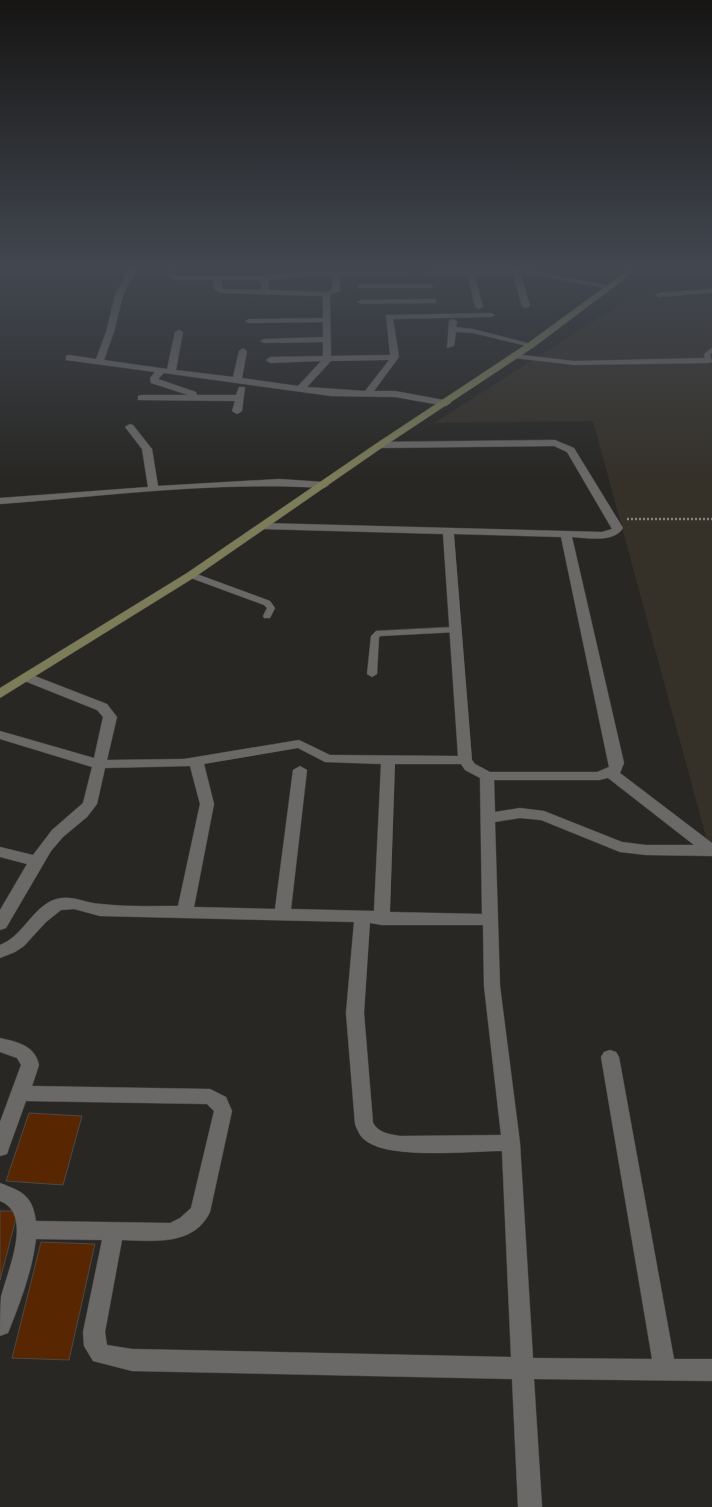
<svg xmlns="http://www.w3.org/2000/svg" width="712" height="1507" font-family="Roboto,sans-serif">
<rect width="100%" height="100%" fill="#282724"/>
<polygon fill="#353129" points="712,296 712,859 593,421 434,423 624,302"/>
<g fill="#582701" stroke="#4c4948">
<polygon points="29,1113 82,1116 63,1185 6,1181"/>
<polygon points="0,1211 18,1211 0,1280"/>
<polygon points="41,1242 95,1244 69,1360 12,1358"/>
</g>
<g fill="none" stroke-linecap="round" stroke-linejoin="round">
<g stroke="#454442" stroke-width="1">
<g id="service">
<polygon points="712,348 712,353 710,354 712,362 709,363 574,365 514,358 511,356 514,354 574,361 705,358 704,354"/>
<polygon points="188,573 194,573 270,601 275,608 270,618 264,618 263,616 267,608 264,605 188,577"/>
<polygon points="454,627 458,630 457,632 381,636 379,637 377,674 372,677 367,674 371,636 376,631"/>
</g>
</g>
<g stroke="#454442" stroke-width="1">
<g id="minor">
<path d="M130 268H138L123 295 114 332 104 360 167 369 175 332 179 330 183 332 176 370 233 377 239 351 243 348 247 351 242 378 298 386 321 361 270 363 266 360 270 357 323 356V342L264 343 260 341 264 339 323 337V322L249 323 245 321 249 319 323 318V296L221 293 214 289V280H176L169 278 168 272 163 268H172L177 276H260L305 272H409V276H340V291L330 295 331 356 390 355 386 315 491 313 495 315 491 317 393 319 399 357 374 391H395L449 401 451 403 446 406 395 397 331 396 164 373 158 379 196 392 197 395H236L239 387H245L242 411 237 414 232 411 235 401 138 400V396L141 395H188L151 383 150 378 155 372 66 360V356L69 355 96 359 106 332 115 295ZM305 276H332V290L325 292 269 290 268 280ZM222 280H257L261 282V290L223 289ZM389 360 365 391 307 387 331 361Z"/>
<polygon points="466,268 474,268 474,271 512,271 511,268 519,268 520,271 534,271 614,287 610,289 534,275 521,275 530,306 526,308 522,306 513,275 475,276 483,307 479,309 475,307 468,276 428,276 424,274 428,272 467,271"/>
<polygon points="361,284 430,284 434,286 430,288 358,288 357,286"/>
<polygon points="712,289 712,293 659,297 655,295 659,293"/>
<polygon points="433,299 436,299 436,303 361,304 357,302 361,300"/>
<polygon points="453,319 457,321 456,327 473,329 535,345 531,347 473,333 456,332 454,346 447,348 449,321"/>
<path d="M130 424 133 425 152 449 158 486 279 479 324 482 329 485 324 488C216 481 107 496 0 504V498L148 487 142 449 125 427Z"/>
<path d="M555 440 574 448 623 528C614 543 588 538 572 537L624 763 620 773 712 843V856L646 855 620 852 541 820 520 818 495 822 500 986 520 1143 533 1358 652 1359 601 1057 604 1052 610 1050 616 1052 619 1057 674 1359H712V1381L534 1379 542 1507H518L512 1379 132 1371 93 1361 84 1346 83 1332 102 1240 36 1239C32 1272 20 1303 8 1333L0 1336C0 1324 0 1309 1 1297 7 1272 34 1214 0 1201V1183C23 1192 32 1195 36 1221L170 1223 180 1218 191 1208 214 1111 207 1104 26 1101 9 1148 7 1154 0 1156V1122L21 1065 17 1058 0 1052V1038C17 1042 35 1045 39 1065L32 1086 210 1089 226 1097 232 1111 210 1212C194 1246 154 1241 122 1240L105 1332 107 1345 132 1349 511 1357 502 1151C470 1151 388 1160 365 1140 360 1137 357 1129 355 1124L346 1013 354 922 100 916 74 909 61 910 46 922 24 946 15 952 0 958V945C21 937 30 913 49 902 68 892 82 903 101 904 127 907 153 906 178 906L200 804 190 766 105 768 97 804 87 817 63 837 51 851 6 928 0 930V910L27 864 0 857V847L33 855 52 830 83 803 92 767 0 739V731L94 758 103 717 97 710 22 680 21 677 27 673 107 704 117 717 107 760 184 759 299 740 330 755 458 756 443 534 262 529 257 526 262 523 602 532 612 529 567 452 554 446 380 448 375 445 380 442ZM454 534 561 537 609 767 597 772H490L475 764 472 760ZM298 748 325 762 381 764 374 911 291 909 307 770 300 766 293 770 275 909 194 907 214 804 204 764ZM395 764H461L465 770 480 778 482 914 390 912ZM608 778 694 845H646L622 842 544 811 520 808 495 812 494 780H599ZM370 923 382 925H483L484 986 501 1135 400 1136C389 1134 379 1133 373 1123L364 1013Z"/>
</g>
</g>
<g stroke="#454442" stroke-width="1">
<polygon id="secondary" points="631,268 639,268 534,347 383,447 195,577 0,698 0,688 187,573 377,443 528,343"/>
</g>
<polyline stroke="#838380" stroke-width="2.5" stroke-dasharray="2 2" stroke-linecap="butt" points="627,519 712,519"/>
<use href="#service" fill="#6b6967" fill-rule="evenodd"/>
<use href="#minor" fill="#6b6967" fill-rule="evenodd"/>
<use href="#secondary" fill="#7c7c59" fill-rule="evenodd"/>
</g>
<linearGradient id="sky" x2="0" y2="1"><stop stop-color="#161514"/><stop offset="0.56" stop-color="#424750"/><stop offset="1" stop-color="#424750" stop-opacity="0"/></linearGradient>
<rect width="712" height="479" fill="url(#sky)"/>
</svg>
